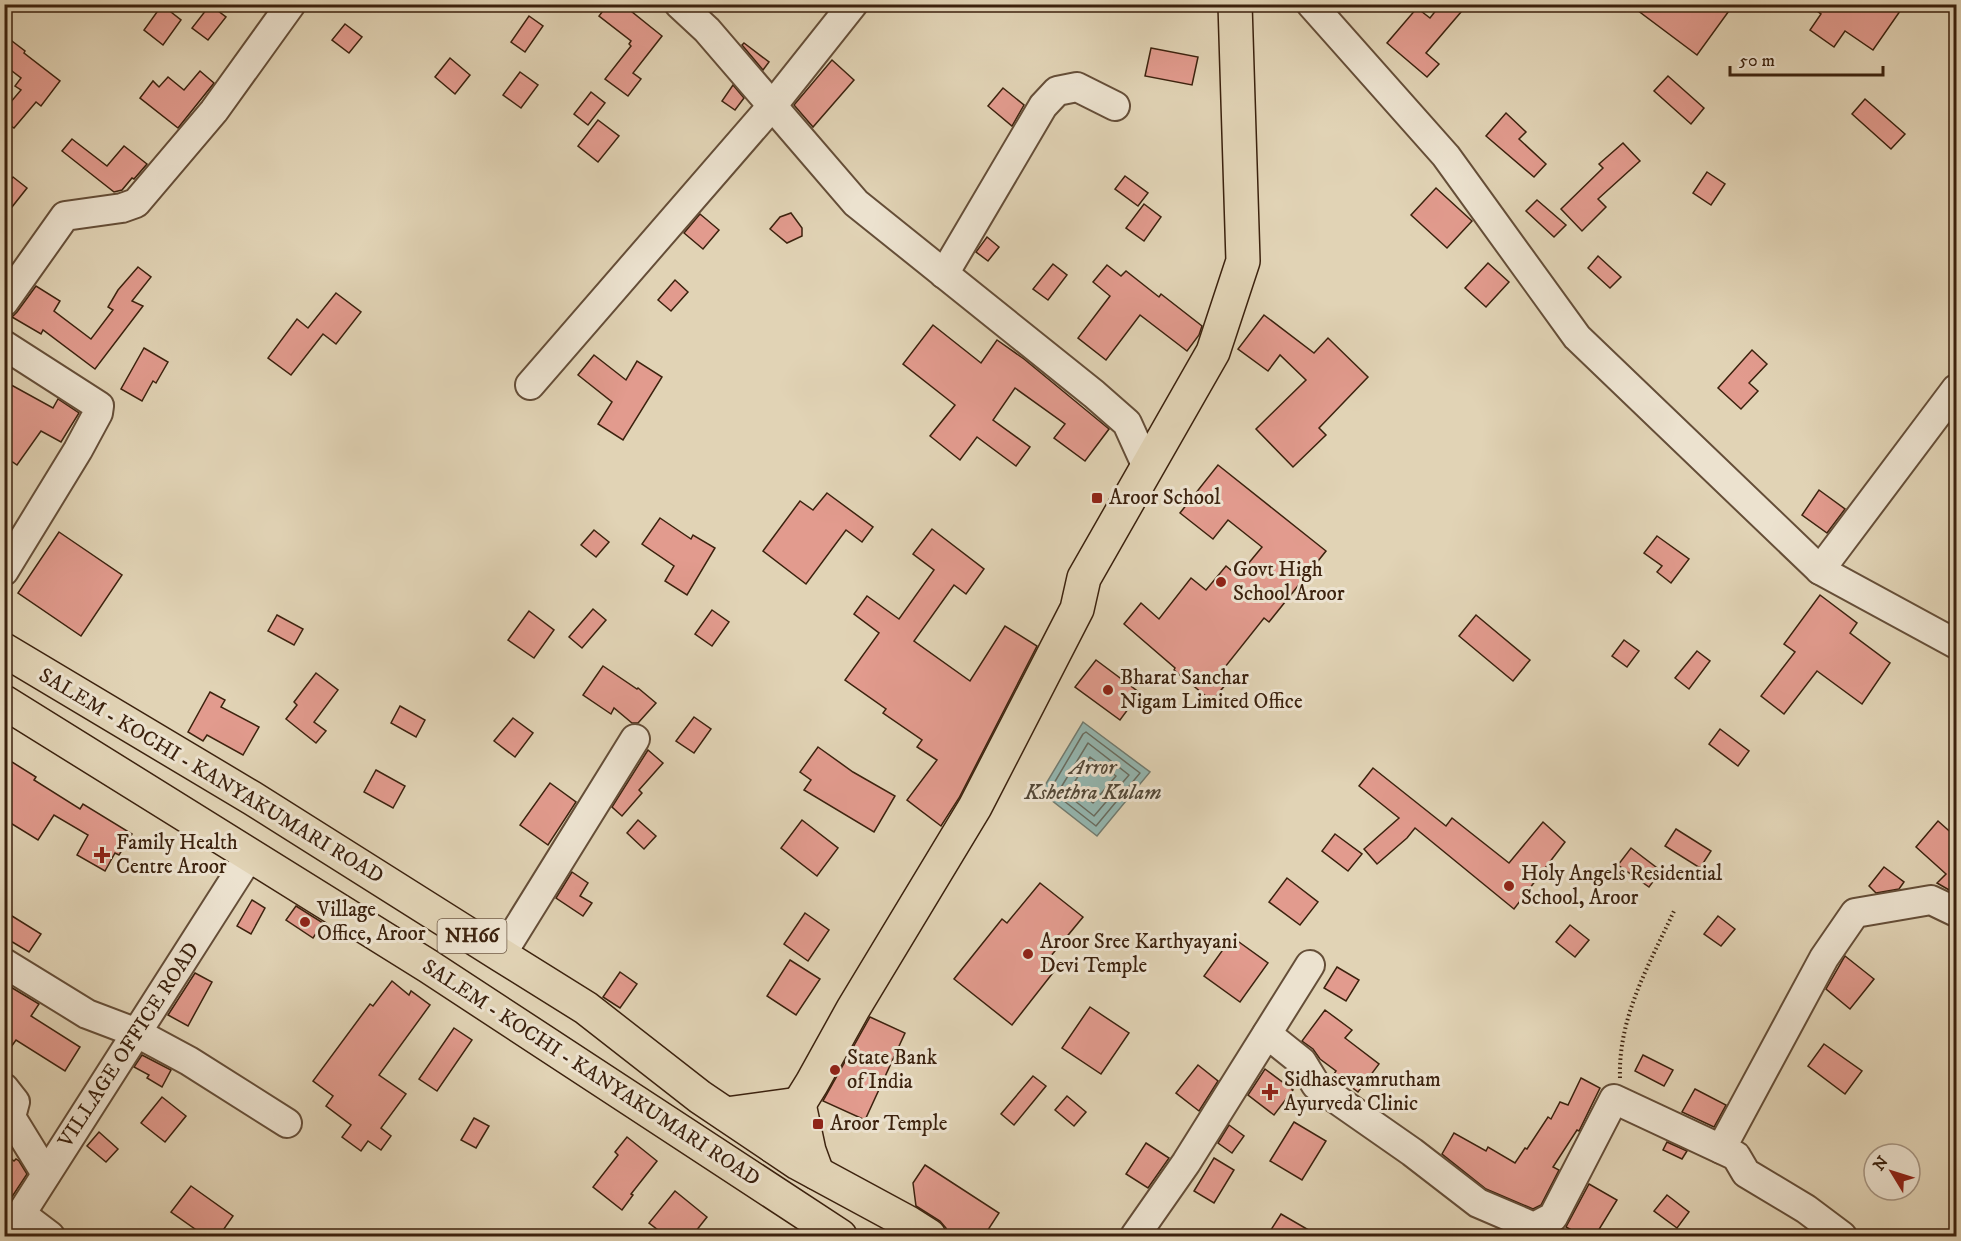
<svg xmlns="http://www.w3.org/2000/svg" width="1961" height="1241" font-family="'IM FELL DW Pica',serif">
<rect width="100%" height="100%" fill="#e1d3b5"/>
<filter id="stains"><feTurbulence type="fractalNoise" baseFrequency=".00333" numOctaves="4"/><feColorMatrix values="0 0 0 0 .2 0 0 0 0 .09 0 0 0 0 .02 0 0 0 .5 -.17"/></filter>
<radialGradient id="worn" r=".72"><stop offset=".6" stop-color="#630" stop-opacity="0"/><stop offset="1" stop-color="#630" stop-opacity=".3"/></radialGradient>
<polygon fill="#94b7b1" stroke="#717b70" stroke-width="1.5" points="1083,722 1150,772 1097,836 1041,792"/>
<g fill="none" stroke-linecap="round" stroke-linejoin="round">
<g stroke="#686c60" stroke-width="1.5">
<polygon points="1086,732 1140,773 1096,826 1050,790 1083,734"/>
<polygon points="1088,743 1129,775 1094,816 1060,789"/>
<polygon points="1090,757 1116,776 1093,803 1072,786"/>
</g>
</g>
<g fill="#e29b8e" stroke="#3c220e" stroke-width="1.5">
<polygon points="608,4 636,4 631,11 662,36 633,73 641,79 628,96 605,79 631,46 629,44 631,41 599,16"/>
<polygon points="1441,4 1452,4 1461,12 1426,53 1439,64 1427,77 1387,43 1417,8 1430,18"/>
<polygon points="1629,4 1734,4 1697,55"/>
<polygon points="1807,4 1905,4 1873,50 1845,31 1834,47 1810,30 1821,14"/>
<polygon points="162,5 181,20 163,45 144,30"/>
<polygon points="210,5 226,17 208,40 192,28"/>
<polygon points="529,16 543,26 525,52 511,42"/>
<polygon points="345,24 362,37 349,53 332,40"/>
<polygon points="4,35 25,51 24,53 60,81 41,106 36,102 14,128 4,121 4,110 21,90 15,86 21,78 4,65"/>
<polygon points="744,43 769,62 763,70 742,45"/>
<polygon points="1151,48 1198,57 1192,85 1145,76"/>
<polygon points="450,58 470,75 455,94 435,77"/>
<polygon points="832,60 854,80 813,127 794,105"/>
<polygon points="200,71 214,83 178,128 140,98 153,81 159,87 168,77 184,90"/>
<polygon points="520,72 538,85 521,108 503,95"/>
<polygon points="1668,76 1704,108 1691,124 1654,91"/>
<polygon points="733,85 744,98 735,110 722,101"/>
<polygon points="1003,88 1024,105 1012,126 988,106"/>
<polygon points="591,92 605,103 588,125 574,114"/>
<polygon points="1865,99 1905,134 1891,149 1852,114"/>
<polygon points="1506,113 1526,132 1519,139 1546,164 1534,177 1486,136"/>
<polygon points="598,120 619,136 598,162 578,146"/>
<polygon points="72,139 107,166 124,146 147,164 134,179 132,178 122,190 114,192 62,151"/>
<polygon points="1623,143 1640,161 1598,199 1606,207 1582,231 1561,209 1603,168 1599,164"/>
<polygon points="1707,172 1725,184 1711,205 1693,193"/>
<polygon points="1125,176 1148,193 1138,206 1115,189"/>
<polygon points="13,177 27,188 4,217 4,188"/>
<polygon points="1436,188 1472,221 1447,248 1411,215"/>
<polygon points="1537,200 1566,225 1554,237 1526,211"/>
<polygon points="1144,204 1161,217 1144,241 1126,228"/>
<polygon points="791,213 802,228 802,236 787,243 770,229 780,217"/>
<polygon points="700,214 719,230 703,249 684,233"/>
<polygon points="987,237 999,247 988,261 976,252"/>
<polygon points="1598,256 1621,277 1610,288 1588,268"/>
<polygon points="1488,263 1509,282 1486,307 1465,288"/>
<polygon points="1053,264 1067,275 1048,300 1033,289"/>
<polygon points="1107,265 1121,276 1126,271 1159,297 1161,294 1202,326 1199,335 1187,351 1140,315 1106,360 1078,338 1110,296 1093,282"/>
<polygon points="138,267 151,277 132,301 143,306 95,369 43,330 41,334 12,317 17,312 36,286 60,301 54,311 91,339 113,310 108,307 118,290"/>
<polygon points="675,280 688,292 671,311 658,300"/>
<polygon points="336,293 361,312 336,344 323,334 291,375 268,358 297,319 308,328"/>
<polygon points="1264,315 1314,353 1328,338 1368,377 1319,428 1326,435 1293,467 1256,429 1306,380 1280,355 1268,371 1238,349"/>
<polygon points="933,325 981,363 997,340 1024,359 1109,429 1085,461 1054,438 1065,424 1015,388 993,420 1030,447 1016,466 977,437 960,460 930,436 955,405 903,364"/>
<polygon points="144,348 168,362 156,383 153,381 142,401 121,389"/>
<polygon points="1752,350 1767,364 1749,383 1758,391 1741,409 1718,388"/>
<polygon points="594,355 626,380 637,361 662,377 623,440 598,424 612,402 578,375"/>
<polygon points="4,381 53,408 58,399 79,413 61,442 41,431 17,465 4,456"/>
<polygon points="1218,465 1326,551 1269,622 1264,618 1217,677 1226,684 1212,701 1174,670 1175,668 1124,624 1141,603 1159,619 1191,578 1206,590 1226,566 1238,576 1262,547 1228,520 1213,539 1180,513"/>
<polygon points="1819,490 1845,509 1827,533 1802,515"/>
<polygon points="827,493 873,527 862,542 846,530 806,584 763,551 800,501 813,510"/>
<polygon points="660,518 691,539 693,535 715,548 687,595 665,581 674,566 642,544"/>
<polygon points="932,529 984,569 966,594 954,585 914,641 970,681 1005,626 1037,646 959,798 941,826 907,800 937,760 917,747 922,740 883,713 886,709 845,680 879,633 854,614 867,596 899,619 934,570 913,554"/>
<polygon points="594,530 609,542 596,557 581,545"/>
<polygon points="59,532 122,575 81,636 18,593"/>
<polygon points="1657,536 1689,559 1671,583 1657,572 1662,566 1644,553"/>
<polygon points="1820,595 1857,623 1850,633 1890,663 1862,704 1817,671 1784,714 1761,696 1795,652 1784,644"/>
<polygon points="593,609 606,620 582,648 569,637"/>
<polygon points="712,610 729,622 712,646 695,634"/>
<polygon points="529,611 554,630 534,658 508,640"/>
<polygon points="277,615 303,629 294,645 268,631"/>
<polygon points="1476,615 1530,660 1513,681 1459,636"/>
<polygon points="1624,640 1639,651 1627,667 1612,656"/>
<polygon points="1697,651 1710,661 1689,689 1675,678"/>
<polygon points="1096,660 1140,693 1120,720 1075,687"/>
<polygon points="603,666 637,689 638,688 656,703 638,723 632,723 614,708 611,714 583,695"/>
<polygon points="316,673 338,690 314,722 326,731 316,743 286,719 297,705 294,702"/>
<polygon points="210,692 225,700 221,707 259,727 243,755 207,735 203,741 188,732"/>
<polygon points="400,706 425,720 416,737 391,723"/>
<polygon points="694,717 711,729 694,753 676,741"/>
<polygon points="513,718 533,733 515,757 494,741"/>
<polygon points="1720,729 1749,751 1738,766 1709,744"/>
<polygon points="818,747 853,772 895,796 874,832 804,790 811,780 800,772"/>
<polygon points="648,750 663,763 639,790 642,793 622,816 612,807"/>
<polygon points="4,757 36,777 34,780 80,809 83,804 132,834 119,855 115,853 105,871 77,855 88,835 54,815 38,840 4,819"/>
<polygon points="1373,768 1446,826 1452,818 1509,863 1543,822 1565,842 1514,909 1415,828 1407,838 1377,864 1364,849 1399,818 1359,786"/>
<polygon points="376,770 405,786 393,808 364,792"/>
<polygon points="550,783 576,802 548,845 520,825"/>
<polygon points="638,820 656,836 644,849 627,833"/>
<polygon points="802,820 838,848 817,876 781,848"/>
<polygon points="1938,821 1956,837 1956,894 1937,883 1946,874 1916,847"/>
<polygon points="1676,829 1711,851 1700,868 1665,846"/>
<polygon points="1335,834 1362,854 1348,871 1322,851"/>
<polygon points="1631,848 1661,871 1649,887 1618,865"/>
<polygon points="1884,867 1904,882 1899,889 1876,893 1869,886"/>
<polygon points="572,872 588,883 580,896 592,903 583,916 556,898"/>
<polygon points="1287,878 1318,902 1300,925 1269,902"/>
<polygon points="1040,883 1083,917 1050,957 1059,965 1012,1025 954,979 1002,919 1007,923"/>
<polygon points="252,900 265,908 251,934 237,926"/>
<polygon points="296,906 323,923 313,938 286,920"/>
<polygon points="4,911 41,934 29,952 4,937"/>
<polygon points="805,913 829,930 808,961 784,944"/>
<polygon points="1718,916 1735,929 1721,946 1704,934"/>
<polygon points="1570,925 1589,940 1575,957 1556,942"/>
<polygon points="1232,937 1268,963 1240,1002 1204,976"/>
<polygon points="1845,956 1874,979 1850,1009 1826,989"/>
<polygon points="790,960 820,979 796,1015 767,996"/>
<polygon points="1337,967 1359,980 1346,1001 1324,988"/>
<polygon points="620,972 637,984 620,1008 603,997"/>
<polygon points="195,973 212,982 188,1026 168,1015"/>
<polygon points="392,981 409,995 411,991 430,1005 379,1075 406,1094 381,1128 391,1136 381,1150 368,1141 361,1151 342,1137 351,1125 326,1106 333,1096 313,1081 370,1004 373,1006"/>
<polygon points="4,983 39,1004 31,1016 80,1047 65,1071 16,1040 4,1057"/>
<polygon points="1090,1007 1129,1033 1101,1074 1062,1048"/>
<polygon points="1325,1010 1352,1030 1345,1038 1379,1064 1358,1092 1334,1074 1336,1071 1320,1059 1313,1049 1302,1041"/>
<polygon points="870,1017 905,1033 865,1120 823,1101"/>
<polygon points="454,1028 472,1040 437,1091 419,1079"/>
<polygon points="1824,1044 1862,1071 1845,1094 1808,1066"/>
<polygon points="142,1055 171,1070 162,1087 147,1078 149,1075 134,1067"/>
<polygon points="1643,1055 1673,1070 1664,1086 1635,1071"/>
<polygon points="1198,1065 1218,1081 1199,1111 1176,1093"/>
<polygon points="1265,1069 1293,1090 1274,1115 1248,1095"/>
<polygon points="1033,1076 1046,1086 1014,1125 1001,1114"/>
<polygon points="1581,1078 1600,1088 1579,1131 1577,1130 1553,1167 1559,1170 1541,1205 1533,1209 1486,1189 1442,1154 1454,1133 1486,1151 1488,1147 1515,1163 1525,1148 1527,1149 1548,1117 1551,1119 1560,1102 1568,1105"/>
<polygon points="1695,1089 1726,1105 1714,1127 1682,1112"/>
<polygon points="1067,1096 1086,1112 1074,1126 1055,1110"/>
<polygon points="162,1097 186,1116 165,1142 141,1123"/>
<polygon points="474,1118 489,1126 476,1148 461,1140"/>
<polygon points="1294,1122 1326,1141 1302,1180 1270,1161"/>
<polygon points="1229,1125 1244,1136 1232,1153 1218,1143"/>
<polygon points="99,1132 118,1149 106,1162 87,1146"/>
<polygon points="627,1137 657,1161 631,1194 633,1195 622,1210 593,1187 618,1155 615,1152"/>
<polygon points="1667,1142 1687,1151 1682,1159 1663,1150"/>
<polygon points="1146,1143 1169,1158 1148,1188 1126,1174"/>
<polygon points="4,1153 14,1161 16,1159 19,1161 27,1174 4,1209"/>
<polygon points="1214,1158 1234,1170 1214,1203 1194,1191"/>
<polygon points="925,1165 999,1213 984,1236 948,1236 946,1228 940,1221 916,1206 913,1183"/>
<polygon points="1589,1184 1617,1200 1595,1236 1582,1236 1566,1227"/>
<polygon points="191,1186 233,1216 219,1236 205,1236 171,1212"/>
<polygon points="675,1191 707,1217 692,1236 666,1236 649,1223"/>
<polygon points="1667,1195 1689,1212 1677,1228 1654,1211"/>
<polygon points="1281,1214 1319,1236 1267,1236"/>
</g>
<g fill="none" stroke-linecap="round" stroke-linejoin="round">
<g stroke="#654e38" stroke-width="32">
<g id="minor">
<polyline points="679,4 707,30 856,203 1094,394 1127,423 1147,467"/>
<polyline points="1311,4 1446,156 1577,337 1820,570 1956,389"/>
<polyline points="944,274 1043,106 1057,91 1077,87 1115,106"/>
<polyline points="4,302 65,216 122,208 136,203 214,111 291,4"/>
<polyline points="4,345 99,406 98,413 78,450 4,571"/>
<polyline points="530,385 772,106 853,4"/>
<polyline points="1820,570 1956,644"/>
<polyline points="501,955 635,739"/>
<polyline points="4,963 87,1014 137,1033 189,1061 287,1123"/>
<polyline points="1267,1034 1302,1062 1316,1085 1412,1152 1478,1203 1534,1227 1553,1217 1614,1099 1736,1156 1746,1173 1806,1209 1842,1236"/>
<polyline points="4,1088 15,1102 11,1117 46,1174"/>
<polyline points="1721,1149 1824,958 1855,913 1931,900 1956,912"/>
<polyline points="21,1214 50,1236"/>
<polyline points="8,1236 21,1214 250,855"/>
<polyline points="1135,1236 1186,1163 1310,965"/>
</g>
</g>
<g stroke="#3c220e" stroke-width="36">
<polyline id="major" points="773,1146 812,1083 853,1009 975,807 1077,609 1084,578 1213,352 1243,261 1235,4"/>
</g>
<g stroke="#3c220e" stroke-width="36">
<g id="highway">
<polyline points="4,650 252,798 501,955 586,1008 700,1097 798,1163 907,1222 929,1236"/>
<polyline points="4,702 428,966 840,1236"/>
<polyline points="726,1114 799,1104 809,1151 817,1173"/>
</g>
</g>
<path stroke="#3c220e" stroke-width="4" stroke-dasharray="1.5 3" stroke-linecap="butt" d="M1620 1078C1618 1017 1649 965 1674 911"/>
<use href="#minor" stroke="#ece2cf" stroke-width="28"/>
<use href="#major" stroke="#e1d3b5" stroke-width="33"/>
<use href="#highway" stroke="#e1d3b5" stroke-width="33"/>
</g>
<g fill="#8f2418" stroke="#ece2cf" stroke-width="2">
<rect x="1091" y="492" width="12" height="12" rx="3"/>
<circle cx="1221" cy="582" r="6"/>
<circle cx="1108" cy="690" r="6"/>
<path d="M99 846h6v6h6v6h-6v6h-6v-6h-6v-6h6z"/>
<circle cx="1509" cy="886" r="6"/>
<circle cx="305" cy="922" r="6"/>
<circle cx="1028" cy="954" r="6"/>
<circle cx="835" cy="1070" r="6"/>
<path d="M1267 1083h6v6h6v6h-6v6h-6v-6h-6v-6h6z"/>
<rect x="812" y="1118" width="12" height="12" rx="3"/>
</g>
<g text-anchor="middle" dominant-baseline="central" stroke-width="6" stroke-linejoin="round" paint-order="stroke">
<rect fill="#ece2cf" stroke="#715c48" stroke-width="1.5" x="437.5" y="919" width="69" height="34" rx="4.5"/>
<g font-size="20" font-weight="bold" fill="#3c220e">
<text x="472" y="936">NH66</text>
</g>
<g font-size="21" fill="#3c220e" stroke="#ece2cf" text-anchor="start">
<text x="1109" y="498">Aroor School</text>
<text x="1233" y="570">Govt High<tspan x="1233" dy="24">School Aroor</tspan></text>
<text x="1120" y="678">Bharat Sanchar<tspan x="1120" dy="24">Nigam Limited Office</tspan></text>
<text x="116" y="843">Family Health<tspan x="116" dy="24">Centre Aroor</tspan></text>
<text x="1521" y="874">Holy Angels Residential<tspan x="1521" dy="24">School, Aroor</tspan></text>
<text x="317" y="910">Village<tspan x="317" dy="24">Office, Aroor</tspan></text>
<text x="1040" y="942">Aroor Sree Karthyayani<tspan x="1040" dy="24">Devi Temple</tspan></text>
<text x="847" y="1058">State Bank<tspan x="847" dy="24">of India</tspan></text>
<text x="1284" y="1080">Sidhasevamrutham<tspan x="1284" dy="24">Ayurveda Clinic</tspan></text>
<text x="830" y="1124">Aroor Temple</text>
</g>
<g font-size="21" fill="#3c220e" stroke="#ece2cf">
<text transform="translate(211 776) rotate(31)">SALEM - KOCHI - KANYAKUMARI ROAD</text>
<text transform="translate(129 1045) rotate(-57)">VILLAGE OFFICE ROAD</text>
<text transform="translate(591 1073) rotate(33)">SALEM - KOCHI - KANYAKUMARI ROAD</text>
</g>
<g font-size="22" font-style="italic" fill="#524737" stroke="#ece2cf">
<text x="1093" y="767">Arror<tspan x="1093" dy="25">Kshethra Kulam</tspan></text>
</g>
</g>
<rect width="1961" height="1241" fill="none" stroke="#e1d3b5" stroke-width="24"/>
<rect x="6" y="6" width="1949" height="1229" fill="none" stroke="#3c220e" stroke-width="3"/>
<rect x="12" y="12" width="1937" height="1217" fill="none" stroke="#3c220e" stroke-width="1.5"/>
<g transform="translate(1892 1172) rotate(308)"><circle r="28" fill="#ece2cf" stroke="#a69582" stroke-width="1.5"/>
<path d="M0-4.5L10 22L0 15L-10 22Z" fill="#8f2418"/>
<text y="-9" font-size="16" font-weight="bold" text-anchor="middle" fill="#3c220e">N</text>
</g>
<path d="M1730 66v9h153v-9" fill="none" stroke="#3c220e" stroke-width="3"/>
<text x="1739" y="66" font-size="18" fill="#3c220e" stroke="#ece2cf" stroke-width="4.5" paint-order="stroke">50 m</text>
<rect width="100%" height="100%" filter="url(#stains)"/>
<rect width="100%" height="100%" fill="url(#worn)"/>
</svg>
